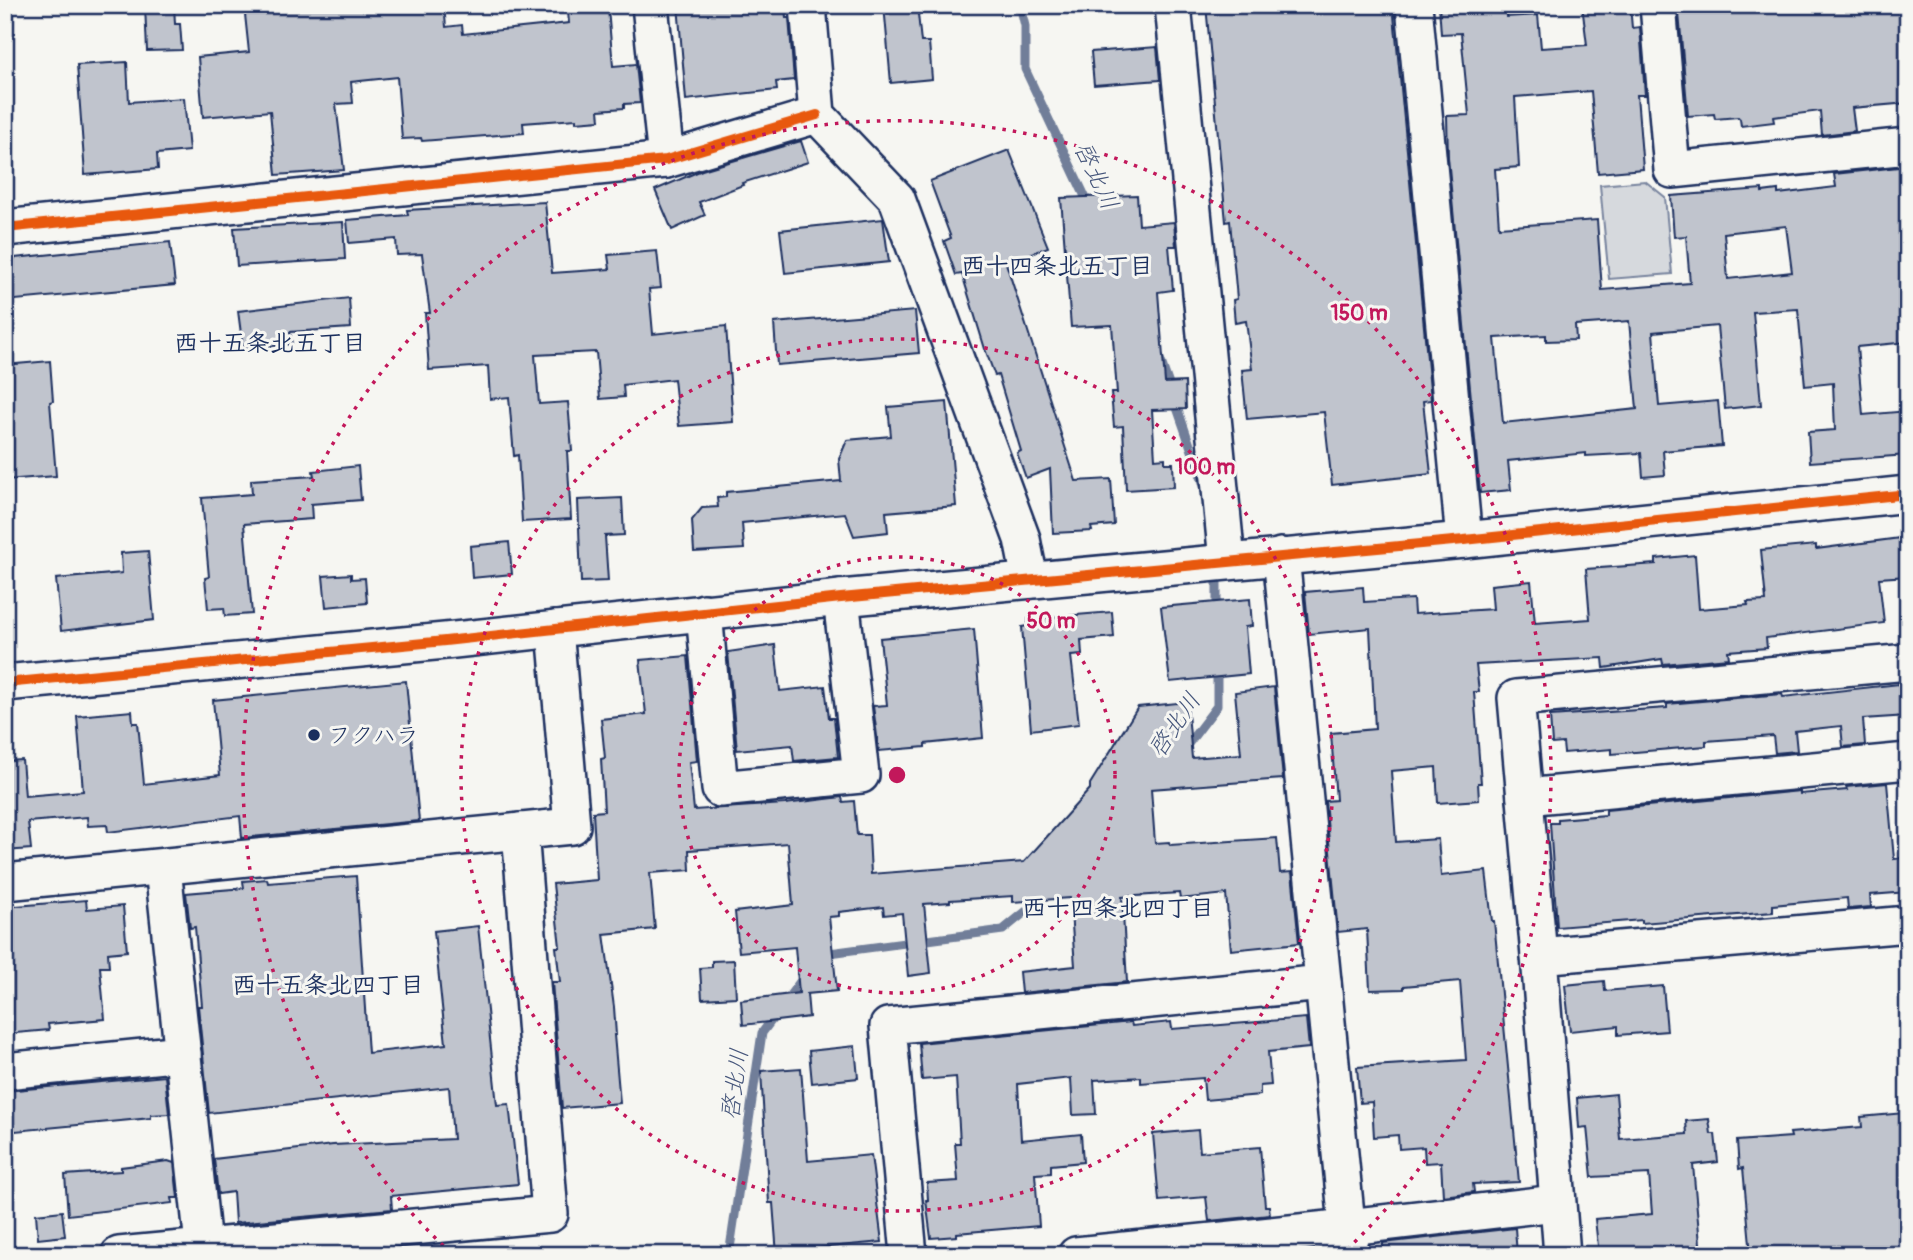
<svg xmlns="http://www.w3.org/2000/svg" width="1913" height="1260" font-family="Pangolin,'Klee One',sans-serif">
<rect width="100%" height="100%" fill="#f6f6f2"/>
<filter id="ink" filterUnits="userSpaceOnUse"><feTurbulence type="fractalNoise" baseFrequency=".0143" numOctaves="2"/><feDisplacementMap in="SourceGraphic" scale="14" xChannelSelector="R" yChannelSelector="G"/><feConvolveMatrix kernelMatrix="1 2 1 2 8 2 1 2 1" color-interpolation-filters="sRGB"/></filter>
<g filter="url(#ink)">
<polygon fill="#d6d9dd" stroke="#78849e" stroke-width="2" points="1645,181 1665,197 1672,274 1609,279 1600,185"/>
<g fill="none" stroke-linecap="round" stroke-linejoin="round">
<g stroke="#717e99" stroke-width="9">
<polyline points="1020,5 1025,26 1025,69 1090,207"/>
<polyline points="1159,356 1205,488"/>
<polyline points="1217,570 1217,612"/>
<polyline points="1185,748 1217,706 1217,668"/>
<polyline points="822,954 1003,930 1046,895"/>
<polyline points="729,1255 762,1033 805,975"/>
</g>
</g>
<g fill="#c0c4cd" stroke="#1b2f5e" stroke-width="2" fill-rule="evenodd">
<polygon points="145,5 174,5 175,24 180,24 182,50 147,51"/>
<polygon points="244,5 444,5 446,27 462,25 463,34 569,23 568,12 608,9 613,66 636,64 640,103 624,104 624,108 599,110 600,120 576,122 576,119 523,123 524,133 422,141 421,138 402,139 397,77 351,82 353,103 336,104 344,170 276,175 270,111 203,117 198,57 249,52"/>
<polygon points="678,5 785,5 786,18 789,18 794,80 776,82 777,90 686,100"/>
<polygon points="884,5 917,5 921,42 929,42 932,79 891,83"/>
<polygon points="1206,5 1393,5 1431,400 1423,401 1431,474 1332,485 1324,412 1247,419 1242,370 1252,369 1246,321 1235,323 1233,300 1237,299 1230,221 1226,222"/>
<path d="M1439 5H1506L1507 17 1538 15 1541 48 1587 45 1582 5H1630L1632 28 1640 27 1645 95H1637L1643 169 1598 173 1591 91 1515 97 1519 167 1495 169 1499 227 1597 220 1602 290 1690 283 1686 236 1674 237 1671 196 1762 189V192L1778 190V194L1836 187 1834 174 1908 166V342L1857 347 1863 415 1908 411V455L1810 462 1808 432 1835 430 1833 383 1805 386 1798 309 1753 312 1761 405 1725 409 1717 326 1653 332 1659 406 1718 401 1722 446 1663 451 1665 475 1643 477 1641 453 1586 456V453L1508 461 1511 490 1480 493 1448 157 1447 116 1469 115 1461 33 1441 34ZM1786 226 1792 272 1728 279 1724 233ZM1629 321 1637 409 1503 423 1495 338 1546 335V341L1576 340 1575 325Z"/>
<polygon points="1722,5 1908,5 1908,103 1852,108 1855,131 1822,135 1820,111 1773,117 1774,122 1741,126 1740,119 1738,117 1715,119 1714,114 1688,116 1679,13 1723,10"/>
<polygon points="1157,47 1160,80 1094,85 1091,52"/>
<polygon points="127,62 129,102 184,98 189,151 157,154 158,169 85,175 77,65"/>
<polygon points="801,141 808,162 742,183 743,185 699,202 705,215 672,230 655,190 702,170"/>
<polygon points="1009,150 1048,247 1006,263 1076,481 1111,479 1114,525 1091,527 1092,531 1053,533 1050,469 1026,478 1017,453 1021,451 998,375 995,376 985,349 962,274 956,275 944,241 951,238 930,181"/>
<polygon points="1137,195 1139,225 1174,222 1176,246 1169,246 1173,290 1158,292 1165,383 1185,382 1186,409 1152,410 1155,459 1165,458 1165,463 1173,463 1174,487 1126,490 1123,426 1114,427 1111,393 1117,393 1112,325 1071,327 1061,198"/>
<polygon points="545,202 552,273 610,269 608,255 657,251 661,288 649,289 653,334 726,326 733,422 679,426 674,379 623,385 624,397 600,399 596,352 535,355 539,404 568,402 572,451 567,451 571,519 522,522 518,455 514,456 509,397 490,399 488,366 429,370 425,313 430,313 422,254 397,255 396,239 349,243 347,220 408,215 407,210"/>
<polygon points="883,219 889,262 785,273 780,230"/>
<polygon points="343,222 345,259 237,266 234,228"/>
<polygon points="170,242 175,285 5,301 5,259"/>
<polygon points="349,298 351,328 290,332 292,344 243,349 238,311"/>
<polygon points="915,311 919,353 777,365 774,323"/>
<polygon points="50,361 53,401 50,402 56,476 5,480 5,365"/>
<polygon points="947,402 956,506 886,512 888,532 854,536 845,513 742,523 744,549 694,552 692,520 702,508 718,507 717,498 726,497 726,492 841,481 839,459 847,440 891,436 888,407"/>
<polygon points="358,466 361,500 311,504 312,519 244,524 252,614 225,616 224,608 208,609 205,578 209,577 202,498 252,494 251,480 314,476 313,471"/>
<polygon points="622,498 624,535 605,536 608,581 581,582 578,500"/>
<polygon points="1908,537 1908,576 1879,578 1884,623 1766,638 1767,648 1728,651 1729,658 1663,664 1662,659 1604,668 1603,658 1476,665 1479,692 1474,692 1481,783 1478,783 1479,800 1438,803 1436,767 1391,771 1396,842 1438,839 1441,876 1486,871 1492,921 1494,921 1519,1182 1473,1184 1474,1192 1443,1196 1441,1162 1425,1163 1424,1147 1399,1149 1398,1135 1374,1137 1372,1102 1360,1103 1357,1067 1466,1060 1460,981 1404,986 1404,989 1370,990 1367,929 1338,932 1325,801 1336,800 1331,733 1375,729 1370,628 1309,634 1305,592 1363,587 1364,602 1413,599 1414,614 1493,609 1491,585 1531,581 1535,623 1590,619 1586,569 1656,564 1656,559 1695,555 1699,609 1748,605 1747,602 1766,601 1761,550 1816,545 1816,549"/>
<polygon points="509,542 512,574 472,578 470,546"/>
<polygon points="148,551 154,620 61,631 56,579 122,573 121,553"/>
<polygon points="351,574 351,579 365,578 367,603 326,607 323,576"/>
<polygon points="1250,599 1252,626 1245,627 1249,674 1170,682 1161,607"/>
<polygon points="1112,612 1114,637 1081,640 1082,655 1071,656 1079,724 1031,730 1022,627 1028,626 1028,619"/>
<polygon points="974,629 983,738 925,744 925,747 879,751 873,706 887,705 880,638"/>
<polygon points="775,645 780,691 825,686 829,718 834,718 838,757 794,761 792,745 737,750 728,652"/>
<polygon points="688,656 697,761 689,762 694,810 785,804 842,797 843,802 854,801 857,835 869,835 871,874 1024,862 1090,789 1090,784 1138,707 1187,702 1192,758 1241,754 1235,692 1274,687 1283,779 1151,789 1155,843 1169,842 1170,845 1277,838 1280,873 1292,872 1299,943 1231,950 1226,894 1180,899 1179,893 1122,897 1127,982 1021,993 1019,972 1075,966 1070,898 1013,902 1013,896 950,900 950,902 924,904 931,973 908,976 902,913 884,915 883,907 839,912 839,916 829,917 837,991 807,994 809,1017 743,1025 741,1000 799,993 795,947 739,952 735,912 793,905 788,843 689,850 690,870 650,873 655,929 604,934 614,1007 616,1035 614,1035 620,1103 562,1108 552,982 560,982 556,947 560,947 553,884 597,880 593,812 604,811 601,759 605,758 601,719 646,714 640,660"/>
<polygon points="406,681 419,821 242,838 240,816 108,832 107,825 88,826 87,817 28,822 31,849 5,851 5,761 22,760 25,796 83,791 77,716 132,711 133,723 138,723 144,784 220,775 213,700"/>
<polygon points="1908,683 1908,716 1863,719 1865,745 1843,747 1841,726 1795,731 1797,751 1775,753 1773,736 1706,741 1706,746 1612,754 1612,749 1564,753 1563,743 1552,744 1550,716 1667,708 1667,704 1782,694 1783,697"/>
<polygon points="1887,783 1894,859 1908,857 1908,892 1870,895 1871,907 1848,909 1847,898 1773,905 1773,912 1642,923 1642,920 1557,927 1550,823 1558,823 1558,819 1606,815 1606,810 1800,791 1800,794 1847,790 1846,787"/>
<polygon points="356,876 368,1053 446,1044 434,931 478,926 497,1105 509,1104 518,1184 391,1196 392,1209 235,1223 233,1192 218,1194 214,1159 333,1145 453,1139 449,1087 209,1113 198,1006 202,1006 195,927 190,928 186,893 244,888 243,881 267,879 268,883"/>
<polygon points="86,900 87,909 123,906 127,951 108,953 109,967 100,967 105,1019 48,1024 49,1030 5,1034 5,907"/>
<polygon points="734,960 736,997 702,999 700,968 712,967 712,961"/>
<polygon points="1604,981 1605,991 1663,986 1667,1031 1618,1035 1618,1026 1570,1031 1565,985"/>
<polygon points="1306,1018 1309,1048 1268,1052 1271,1085 1260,1086 1260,1095 1205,1100 1203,1078 1141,1083 1141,1077 1094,1080 1096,1114 1073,1115 1071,1078 1018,1084 1021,1140 1081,1134 1083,1162 1051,1165 1051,1173 1035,1174 1039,1226 957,1233 957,1236 931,1238 926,1200 928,1200 927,1183 958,1181 955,1143 960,1143 956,1077 922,1080 919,1043 1131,1022 1132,1026 1171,1022 1172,1029"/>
<polygon points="855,1046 858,1078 812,1083 809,1051"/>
<polygon points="801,1068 808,1161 871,1155 882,1242 807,1249 808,1255 777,1255 773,1203 769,1203 761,1071"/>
<polygon points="165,1076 169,1114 151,1115 151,1118 5,1132 5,1091"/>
<polygon points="1616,1094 1620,1139 1687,1134 1686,1121 1709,1119 1711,1134 1715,1134 1718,1162 1693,1165 1701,1255 1599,1255 1595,1219 1652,1214 1649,1174 1592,1177 1587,1127 1579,1128 1577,1098"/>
<polygon points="1904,1113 1908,1156 1908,1255 1751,1255 1743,1168 1739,1169 1737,1141 1791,1137 1790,1133 1862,1127 1861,1117"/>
<polygon points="1198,1130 1200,1152 1260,1147 1265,1206 1269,1206 1270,1215 1209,1221 1206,1197 1159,1201 1153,1134"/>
<polygon points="168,1161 174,1163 178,1198 172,1198 173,1203 68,1215 65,1175 121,1171 121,1167"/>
<polygon points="62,1211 65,1236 38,1239 36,1214"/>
<polygon points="1515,1228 1517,1255 1383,1255 1383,1243"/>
<polygon points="396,1249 397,1255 349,1255 349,1253"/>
</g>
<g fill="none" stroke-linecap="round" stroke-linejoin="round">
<g stroke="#1b2f5e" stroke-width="40">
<g id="minor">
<polyline points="650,5 666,160"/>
<polyline points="808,5 817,115 897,199 1022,539 1030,580"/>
<polyline points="1173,5 1227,561"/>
<polyline points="1414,5 1464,540"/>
<polyline points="1658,5 1672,170 1908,146"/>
<polyline points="5,228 666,160 817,115"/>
<polyline points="1281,556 1350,1255"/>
<polyline points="704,612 720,789 861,775 841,598"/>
<polyline points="5,683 445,641 841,598 1464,540 1908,494"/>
<polyline points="1525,797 1908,761"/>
<polyline points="163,868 203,1245"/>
<polyline points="5,882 572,826 555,629"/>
<polyline points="1539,956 1516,698 1908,662"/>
<polyline points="5,1071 183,1053"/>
<polyline points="119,1255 550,1214 520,831"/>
<polyline points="909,1255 888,1026 1323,983"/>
<polyline points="1076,1255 1348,1227 1556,1203"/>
<polyline points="1562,1255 1539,956 1908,924"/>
</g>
</g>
<use href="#minor" stroke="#f6f6f2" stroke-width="35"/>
<g stroke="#f6f6f2" stroke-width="15">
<g id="cycleway">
<polyline points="5,228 666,160 817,115"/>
<polyline points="5,683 445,641 841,598 1464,540 1908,494"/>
</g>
</g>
<use href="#cycleway" stroke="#e8590c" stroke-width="10"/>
</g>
</g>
<g fill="none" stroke="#c2185b" stroke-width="3.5" stroke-dasharray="3.5 7">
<circle cx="897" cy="775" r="218"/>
<circle cx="897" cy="775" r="436"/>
<path d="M451 1253A654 654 0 1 1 1343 1253"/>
</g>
<circle fill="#1b2f5e" stroke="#f6f6f2" stroke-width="2.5" cx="314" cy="735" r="7"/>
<g text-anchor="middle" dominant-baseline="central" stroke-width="6" stroke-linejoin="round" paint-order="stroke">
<g font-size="23" fill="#1b2f5e" stroke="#f6f6f2" text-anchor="start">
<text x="328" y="735">フクハラ</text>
</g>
<g font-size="24" font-style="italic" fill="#46567b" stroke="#f6f6f2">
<text transform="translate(1096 176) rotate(65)">啓北川</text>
<text transform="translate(1175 725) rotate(-56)">啓北川</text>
<text transform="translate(735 1084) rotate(-82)">啓北川</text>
</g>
<g font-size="24" font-weight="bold" fill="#1b2f5e" stroke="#f6f6f2">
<text x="1057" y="266">西十四条北五丁目</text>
<text x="270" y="343">西十五条北五丁目</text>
<text x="1118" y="908">西十四条北四丁目</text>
<text x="328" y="985">西十五条北四丁目</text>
</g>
</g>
<circle cx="897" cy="775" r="10" fill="#c2185b" stroke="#f6f6f2" stroke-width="3.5"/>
<g font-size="21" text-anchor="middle" font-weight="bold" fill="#c2185b" stroke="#f6f6f2" stroke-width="6" stroke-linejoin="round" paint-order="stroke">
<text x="1359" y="320">150 m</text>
<text x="1205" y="474">100 m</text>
<text x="1051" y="628">50 m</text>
</g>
<rect width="1913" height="1260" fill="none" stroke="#f6f6f2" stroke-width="28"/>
<rect x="14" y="14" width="1885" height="1232" fill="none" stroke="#1b2f5e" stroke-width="2.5" filter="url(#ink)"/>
</svg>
